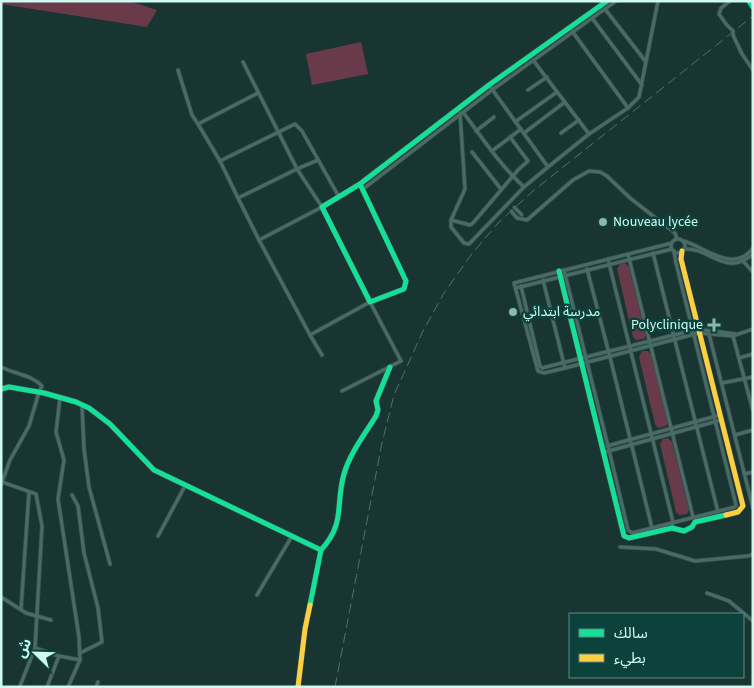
<svg xmlns="http://www.w3.org/2000/svg" width="754" height="688" font-family="'Source Sans 3','Noto Sans Arabic',sans-serif">
<rect width="100%" height="100%" fill="#193532"/>
<g fill="#693b4a">
<polygon points="1,1 129,1 157,10 147,27 1,4"/>
<polygon points="361,42 368,74 312,85 306,54"/>
<polygon points="625,263 629,267 646,335 644,339 636,340 633,337 617,269 620,264"/>
<polygon points="642,351 647,351 651,354 668,422 666,426 658,428 655,424 639,357"/>
<polygon points="668,438 672,442 689,510 687,514 679,515 676,512 660,444 663,439"/>
</g>
<g fill="none" stroke-linecap="round" stroke-linejoin="round">
<g stroke="#3a514e" stroke-width="4.5">
<g id="street">
<polyline points="730,1 721,8 719,14 726,24 733,31 733,35 742,54 753,70"/>
<polyline points="605,9 646,62"/>
<polyline points="592,18 642,85"/>
<polyline points="572,31 628,108"/>
<polyline points="533,60 589,134"/>
<polyline points="243,62 297,169 318,160"/>
<polyline points="178,70 192,115 198,124"/>
<polyline points="489,85 548,167 589,134 628,108 639,97 658,1"/>
<polyline points="528,90 547,77"/>
<path d="M463 112C482 138 500 165 524 187L548 167"/>
<polyline points="460,113 465,189 451,220 451,227 464,243 469,244 524,187"/>
<polyline points="515,122 557,92"/>
<polyline points="476,131 494,117"/>
<polyline points="524,133 565,102"/>
<polyline points="561,133 579,120"/>
<polyline points="492,151 521,129"/>
<polyline points="472,152 501,189"/>
<polyline points="220,161 295,124 302,131 339,197"/>
<polygon points="297,169 322,207 259,240 238,198"/>
<polyline points="363,189 492,90 616,1"/>
<polyline points="238,198 220,161 198,124 258,93"/>
<polyline points="517,218 527,220 573,180 589,171 600,172 607,176 630,198 675,233 677,239"/>
<polyline points="451,220 470,225 473,223 518,170 528,161 510,137"/>
<circle cx="678" cy="246" r="7"/>
<polyline points="259,240 310,335 370,302 401,361 342,391"/>
<path d="M684 241C706 248 734 274 753 248"/>
<polyline points="672,243 514,283 538,371 544,373 565,368 699,333 733,336 753,329"/>
<path d="M684 249C710 247 726 278 753 254"/>
<polyline points="653,253 718,512"/>
<polyline points="628,254 693,517"/>
<polyline points="608,259 673,522 672,528"/>
<polyline points="742,260 753,272"/>
<polyline points="587,269 610,357 652,528"/>
<polyline points="564,270 609,450 628,530 632,533 735,507 736,505 676,263 674,251"/>
<polyline points="543,280 565,368"/>
<polyline points="521,286 540,366 542,368 698,329 736,334"/>
<polyline points="516,288 672,249"/>
<polyline points="709,334 753,508"/>
<polyline points="310,335 322,355"/>
<polyline points="733,336 753,411"/>
<polyline points="739,358 753,354"/>
<path d="M1 367C15 374 32 375 42 386L39 392 29 426 10 460 1 485"/>
<polyline points="722,383 753,377"/>
<polyline points="60,398 56,432 64,460 58,499 79,637 80,660 68,687"/>
<polyline points="82,405 84,449 89,487 110,564"/>
<polyline points="735,435 753,430"/>
<polyline points="607,446 720,415"/>
<polyline points="605,452 721,420"/>
<polyline points="744,474 753,472"/>
<polyline points="2,482 36,494 42,526 35,648 20,686"/>
<polyline points="72,495 78,506 84,553 98,608 102,642 80,653"/>
<polyline points="158,536 185,486"/>
<polyline points="620,547 656,549 695,561 748,556 753,554"/>
<polyline points="707,593 729,601 753,621"/>
<polyline points="257,595 292,536"/>
<polyline points="1,597 26,613 51,620"/>
<polyline points="21,609 29,492"/>
<polyline points="35,648 59,656 80,660"/>
<polyline points="47,687 59,656"/>
<polyline points="96,687 98,682"/>
</g>
</g>
<g stroke="#3a514e" stroke-width="6">
<g id="fast">
<polyline points="749,1 753,7"/>
<polyline points="360,184 406,281 404,289 370,302 322,207 360,184 489,85 607,1"/>
<polyline points="559,271 624,536 629,538 672,528 684,531 692,527 695,522 726,515"/>
<polyline points="1,389 9,387 44,393 76,402 89,408 110,424 154,470 321,550 310,605"/>
<path d="M321 550C346 523 335 505 344 474 350 453 365 434 376 416L378 410 376 401 390 367"/>
</g>
</g>
<g stroke="#3a514e" stroke-width="6">
<g id="slow">
<polyline points="682,251 681,259 743,506 738,512 726,515"/>
<polyline points="298,687 305,629 310,605"/>
</g>
</g>
<use href="#street" stroke="#496b66" stroke-width="3"/>
<use href="#fast" stroke="#16e098" stroke-width="5"/>
<use href="#slow" stroke="#ffcf43" stroke-width="5"/>
<polyline stroke="#536f6b" stroke-width="1" stroke-dasharray="10 5" stroke-linecap="butt" points="335,687 382,443 394,395 423,331 444,293 471,255 498,223 533,191 753,16"/>
<g stroke="#3a514e" stroke-width="4.5" stroke-linecap="butt">
<g id="street-bridge">
<polyline points="514,207 522,215"/>
<polyline points="511,211 517,218"/>
</g>
</g>
<use href="#street-bridge" stroke="#496b66" stroke-width="3"/>
</g>
<g fill="#8fb5ae" stroke="#0c423b" stroke-width="2">
<circle cx="603" cy="222" r="5"/>
<circle cx="513" cy="312" r="5"/>
<path d="M711.5 317.5h5v5h5v5h-5v5h-5v-5h-5v-5h5z"/>
</g>
<g text-anchor="middle" dominant-baseline="central" stroke-width="5" stroke-linejoin="round" paint-order="stroke">
<g font-size="14" fill="#cefaf1" stroke="#0c423b" text-anchor="start">
<text x="613" y="222">Nouveau lycée</text>
<text x="523" y="312">مدرسة ابتدائي</text>
<text x="703" y="325" text-anchor="end">Polyclinique</text>
</g>
</g>
<rect width="754" height="688" fill="none" stroke="#cefaf1" stroke-width="5"/>
<rect x="569" y="613" width="175" height="65" fill="#0c423b" stroke="#5a8c84"/>
<rect x="579" y="629" width="25" height="8" fill="#16e098" stroke="#5a8c84"/>
<text x="614" y="638" font-size="15" fill="#cefaf1">سالك</text>
<rect x="579" y="654" width="25" height="8" fill="#ffcf43" stroke="#5a8c84"/>
<text x="614" y="663" font-size="15" fill="#cefaf1">بطيء</text>
<g transform="translate(35 653) rotate(293)" stroke="#0c423b" stroke-width="4" paint-order="stroke">
<path d="M0-4L9 19L0 12L-9 19Z" fill="#cefaf1"/>
<text y="-8" font-size="14" font-weight="bold" text-anchor="middle" fill="#cefaf1">ش</text>
</g>
</svg>
